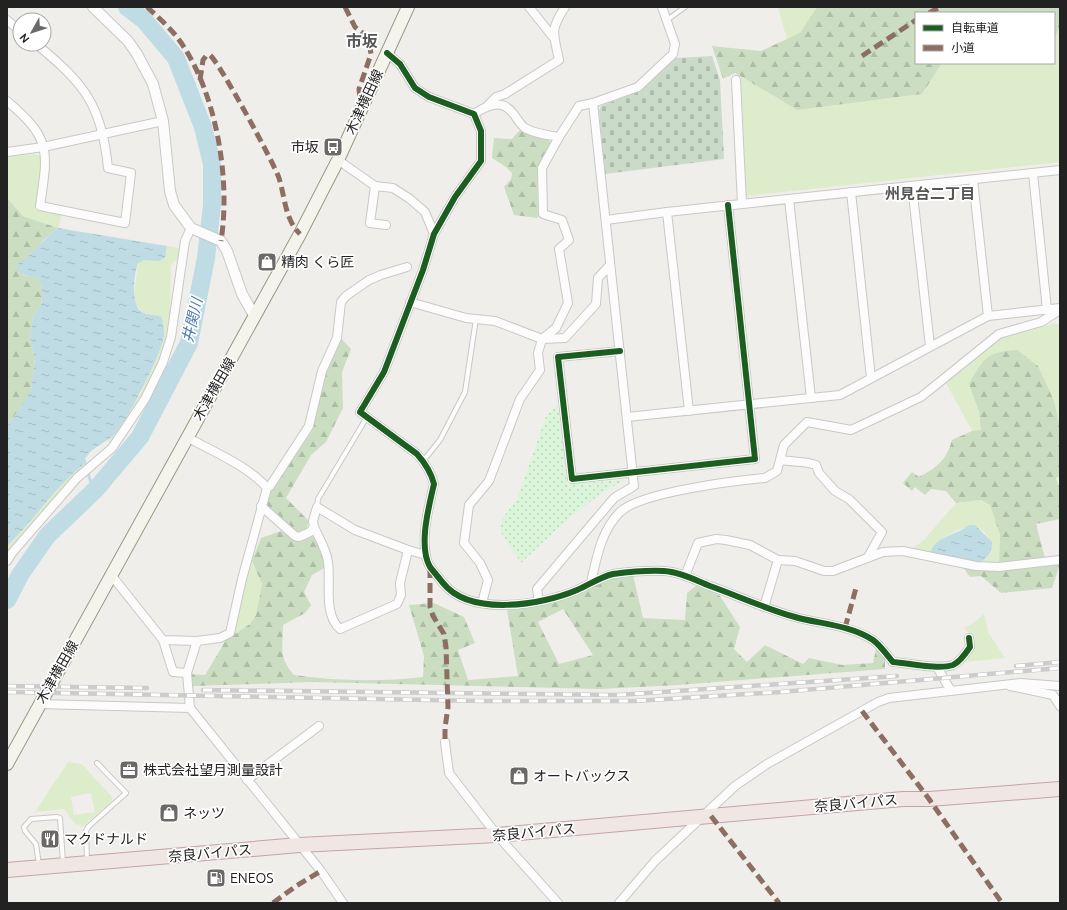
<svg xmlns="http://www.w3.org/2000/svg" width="1067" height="910" font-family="Ubuntu,'Noto Sans JP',sans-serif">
<defs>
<pattern id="forest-firs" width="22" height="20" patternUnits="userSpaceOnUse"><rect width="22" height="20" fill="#cbdec1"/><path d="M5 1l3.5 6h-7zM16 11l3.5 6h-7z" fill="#aebea6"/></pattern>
<pattern id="cemetery-stones" width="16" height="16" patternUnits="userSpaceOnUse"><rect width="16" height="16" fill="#cadbca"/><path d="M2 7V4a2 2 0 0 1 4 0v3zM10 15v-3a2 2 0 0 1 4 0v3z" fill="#adbcad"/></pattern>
<pattern id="park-dots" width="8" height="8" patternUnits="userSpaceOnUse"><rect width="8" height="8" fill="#daf5da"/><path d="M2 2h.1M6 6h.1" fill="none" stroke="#bbd2bb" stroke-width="1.8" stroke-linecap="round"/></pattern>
<pattern id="water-ripples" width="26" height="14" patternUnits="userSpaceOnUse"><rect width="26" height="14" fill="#bfdbe3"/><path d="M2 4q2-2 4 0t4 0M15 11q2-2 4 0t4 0" fill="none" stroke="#a4bcc2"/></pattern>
</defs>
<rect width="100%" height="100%" fill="#f0eeeb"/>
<g fill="#ddeccb" fill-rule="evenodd">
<polygon points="778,7 817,7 800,33 787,40"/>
<polygon points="1060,27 1060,162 746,196 741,77 797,110 922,94 942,63 1054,63 1054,38"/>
<polygon points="35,154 41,157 41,164 35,210 62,215 58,228 23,216 7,198 7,157"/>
<path d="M167 246 179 248 177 259 171 265C170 288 171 313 168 336 162 374 132 412 111 443L108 439 113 435 141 393 157 354 164 335 161 317 142 312 137 305 134 296 138 263 141 260 166 254Z"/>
<polygon points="1055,323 1060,326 1060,427 1054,401 1046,385 969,384 979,412 981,431 972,431 946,383 999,339"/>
<path d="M83 465 85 467 7 557V546C34 520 54 488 83 465Z"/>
<path d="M981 500 990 505 1000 535 999 563H977L985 559 992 546C989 540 986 531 979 528 966 522 933 540 930 554L911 550 924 540 956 503Z"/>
<path d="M252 561 262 584 256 615 250 624 233 636C241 612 242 586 252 561Z"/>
<polygon points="984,614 989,634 1005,658 964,662 971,651 971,635 964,628 975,622"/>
<path d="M68 762 82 764 112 797V801L81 828V824L76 825 64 809 35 812ZM91 793 95 812 74 815 71 797Z"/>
</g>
<g fill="url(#forest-firs)" fill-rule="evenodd">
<polygon points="817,7 1060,7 1060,27 1054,38 1054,13 916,13 916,63 942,63 922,94 797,110 735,73 723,79 712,46 761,51 800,33"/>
<polygon points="519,131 549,140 551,145 537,167 538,218 514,215 504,187 511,179 512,173 506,167 492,158 494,138 512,139"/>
<path d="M7 198 23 216 58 228C40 240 31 255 23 275L38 278 42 288V297L41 304 33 317 30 336 35 359 31 391 7 427Z"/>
<polygon points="339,336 351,349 342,372 343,408 326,442 311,455 286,498 309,521 306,530 299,534 289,530 265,504 273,488 312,431 325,372"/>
<path d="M1017 350 1038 366 1054 401 1060 427V476L1056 478 1060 489V519L1036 524 1045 558 999 563 1000 535 990 505 981 500 956 503 946 491 931 489 925 495 915 487 912 491 903 483 912 472 919 477C936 468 947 460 952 440L972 431 981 430 979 412 969 384C984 358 986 352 1017 350Z"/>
<path d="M281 531C304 547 299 534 316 537L319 541 326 567 312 575 304 592 311 605 305 613 283 625C283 647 278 657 294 675 337 681 380 682 423 677L424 656 409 605 434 603 464 617 475 643 458 650 468 680 518 676 507 610 540 605 578 594 613 578 633 575 643 618 685 620 687 593 698 584 720 596 740 627 734 649 747 662 765 645 803 664 809 658 842 665 873 663 876 649 885 659V669L678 685 600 689 312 682 193 686V682L189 674 205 675 226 640 250 624 256 615 262 584 252 561 261 538ZM563 609 593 655 559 664 538 622Z"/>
<polygon points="1060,564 1052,588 1001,593 981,576 970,577 963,567"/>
</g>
<polygon fill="url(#cemetery-stones)" points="712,56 720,80 724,159 605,174 599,111 601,106 640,91 675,58"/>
<path fill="url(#park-dots)" d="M558 406 567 484 625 480C585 500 554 532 521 563L500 531 502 519 517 499 547 414Z"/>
<g fill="url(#water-ripples)">
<path d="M58 228 167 246 165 257 160 261 144 260 138 263C134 274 130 304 142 312 147 315 155 315 161 316 163 322 164 329 164 335 162 353 126 424 113 436 103 444 85 451 83 465 54 488 34 520 7 546V427L31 390 35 359 30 336 33 317 41 304 42 297V288L38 278C29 276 19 276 16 265 34 255 41 240 58 228Z"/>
<path d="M969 525H975L992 542C993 550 987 561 977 563 968 564 941 556 930 554 934 536 958 535 969 525Z"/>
</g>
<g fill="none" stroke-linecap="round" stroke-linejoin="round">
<polyline stroke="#bfdbe3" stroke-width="3" points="84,460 91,483 96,489"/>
<polyline stroke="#bfdbe3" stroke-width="18" points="7,600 20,575 47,536 96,489 140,437 189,343 206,258 212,205 212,164 203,127 176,58 144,20 127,7"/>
<g stroke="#c9c8c7" stroke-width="6">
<g id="service">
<polyline points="667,20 685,7"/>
<polyline points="423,461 440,440 465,392 476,319"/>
<polyline points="317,507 318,499 367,417"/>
<polyline points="87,860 86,831 88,827 126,793 97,763"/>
<polyline points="39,865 36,844 25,831 24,827 31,819 57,817 60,818 63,863"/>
</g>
</g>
<g stroke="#c9c8c7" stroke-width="10">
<g id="minor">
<polyline points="529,7 553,37"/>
<polyline points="7,20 20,31"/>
<path d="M387 53 400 64 415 88 429 97 474 114 481 131V161L455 197 434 234 423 270 384 372 360 412 417 454C425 463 431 472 434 484 429 506 418 546 430 567 434 572 439 578 443 583 470 617 542 605 577 590 589 585 600 577 613 574 628 572 648 570 664 571 680 572 695 580 710 586 738 596 766 609 795 617 820 624 850 625 873 640 880 645 887 655 893 662 909 663 938 670 953 665 960 662 966 653 970 647L969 638"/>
<polyline points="736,80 742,204"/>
<path d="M7 101C52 139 48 151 40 206L125 223 131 173 108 168C102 105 84 83 36 44"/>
<path d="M488 105 496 97 505 94 559 60C554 34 549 31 565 7"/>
<path d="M474 114C486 106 500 99 511 111 517 117 519 124 525 128 535 134 548 135 559 137L579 106 593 103 638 87 673 54 675 44 662 7"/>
<polyline points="7,152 43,147 163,121"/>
<polyline points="338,160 375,186 393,188 410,199 425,212 434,234"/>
<polyline points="1033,173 1047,310"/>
<polyline points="973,180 988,316"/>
<polyline points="375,186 370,223 386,225"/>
<polyline points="912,186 930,346"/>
<polyline points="851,192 871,378"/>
<polyline points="789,199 811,398"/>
<polyline points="667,212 689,411"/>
<polyline points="606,220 667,212 1060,170"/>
<polyline points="410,302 466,318 495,321 542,339 565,338 596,304 598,278 610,265"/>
<polyline points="620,351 558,357 572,479 755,459 728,205"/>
<polyline points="627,417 840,395 988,316 1060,308"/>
<path d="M187 437C211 451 249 466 267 488L242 579 230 633 220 638 197 641 187 673 190 708 321 871 343 903"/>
<path d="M781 460C792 462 807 461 816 465L819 473 835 491 849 499 882 532 868 557"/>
<polyline points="267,488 270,486 309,426 322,371 337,338 341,302 346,296 369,280 381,275 407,267"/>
<polyline points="261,506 295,536 299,537 310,532 314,527 313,521 317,507 355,530 408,550 426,555"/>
<path d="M314 527C319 538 327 551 328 562 331 583 323 614 340 629L397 604 401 595 400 583 408 550"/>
<polyline points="7,561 12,553 77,478 112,448 145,399 163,362 171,337 185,241 191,228"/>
<polyline points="112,576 163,640 197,641"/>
<polyline points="685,576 698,543 716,539 726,540 750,545 778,560 795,561 824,571 833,571 883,552 903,551 976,566 999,567 1060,560"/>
<path d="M591 582C597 557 601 531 620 512 641 492 734 481 765 478L777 471 784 445 807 422 851 430 921 397 999 334 1041 322 1060 310"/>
<polyline points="539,601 537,589 614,498 634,486 593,103"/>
<polyline points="482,603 488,580 480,563 464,543 469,505 489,481 520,399 540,370 538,353 542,339 556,328 568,303 559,249 569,240 562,220 543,214 542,168 559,137"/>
<polyline points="764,607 778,560"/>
<polyline points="163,640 173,672 187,673"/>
<polyline points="937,667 951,691"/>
<polyline points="1010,686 1053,695 1060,706"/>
<polyline points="39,704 190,708"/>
<polyline points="445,742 449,773 497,835 558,903"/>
<polyline points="247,780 319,726"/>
<polyline points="619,903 655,861 735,786 767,764 878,702 889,698 1021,683 1060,686"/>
</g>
</g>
<g stroke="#c9c8c7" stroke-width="12">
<polyline id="tertiary" points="93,7 128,41 137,54 153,84 163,121 170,191 174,205 191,228 221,241 227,251 242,294 255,317"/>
</g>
<g stroke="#999a82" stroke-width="14">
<polyline id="secondary" points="7,764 300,234 338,160 408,7"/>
</g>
<g stroke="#c5a2ac" stroke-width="16">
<polyline id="trunk" points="7,870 299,845 497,835 903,799 929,799 1060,789"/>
</g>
<use href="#service" stroke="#fdfcfc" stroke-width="4"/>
<use href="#minor" stroke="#fdfcfc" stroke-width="8"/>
<use href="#tertiary" stroke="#fdfcfc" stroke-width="10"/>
<use href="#secondary" stroke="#f4f4ed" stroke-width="12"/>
<use href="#trunk" stroke="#f0e6e4" stroke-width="14"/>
<g stroke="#ccc" stroke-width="4.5">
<g id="rail">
<polyline points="1016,666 1060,662"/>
<polyline points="7,686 147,688"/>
<polyline points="203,690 618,695 897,676"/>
<polyline points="7,692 482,701 634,701 781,692 1060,668"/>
</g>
</g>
<use href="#rail" stroke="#fff" stroke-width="3" stroke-dasharray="9" stroke-linecap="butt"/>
<g stroke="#8d6e63" stroke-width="5" stroke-dasharray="10 5" stroke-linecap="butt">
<path d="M147 7C157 16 168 26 177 37 216 89 231 178 221 241"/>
<polyline points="345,7 355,27 365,35 369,42 371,54 359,89 361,108"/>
<polyline points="929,13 940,7"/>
<polyline points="862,56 916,20"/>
<path d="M200 80 203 60 206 56 210 55C219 62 274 163 279 178 285 197 285 220 300 234"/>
<polyline points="430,568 430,607 433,616 444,634 446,647 448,707 445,728 445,742"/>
<polyline points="845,628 856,588"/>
<polyline points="862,711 929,799 1002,903"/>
<polyline points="711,816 779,903"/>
<polyline points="273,903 296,886 321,871"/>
</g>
<g stroke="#fff" stroke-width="8">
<g id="cycleway">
<path d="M387 53 400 64 415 88 429 97 474 114 481 131V161L455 197 434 234 423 270 384 372 360 412 417 454C425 463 431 472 434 484 429 506 418 546 430 567 434 572 439 578 443 583 470 617 542 605 577 590 589 585 600 577 613 574 628 572 648 570 664 571 680 572 695 580 710 586 738 596 766 609 795 617 820 624 850 625 873 640 880 645 887 655 893 662 909 663 938 670 953 665 960 662 966 653 970 647L969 638"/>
<polyline points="620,351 558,357 572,479 755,459 728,205"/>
</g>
</g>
<use href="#cycleway" stroke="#1b5e20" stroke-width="6"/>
</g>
<defs>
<g id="bus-square" transform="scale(1)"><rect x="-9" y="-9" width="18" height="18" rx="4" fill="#6a6968" stroke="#fff"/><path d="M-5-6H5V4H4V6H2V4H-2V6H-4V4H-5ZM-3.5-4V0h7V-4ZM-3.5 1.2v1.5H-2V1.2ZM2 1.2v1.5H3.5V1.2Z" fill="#fff"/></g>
<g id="shop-square" transform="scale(1)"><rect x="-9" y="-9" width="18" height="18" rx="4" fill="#6a6968" stroke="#fff"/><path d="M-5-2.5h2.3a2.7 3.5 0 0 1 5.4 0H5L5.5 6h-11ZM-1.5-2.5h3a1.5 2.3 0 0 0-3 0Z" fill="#fff"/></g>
<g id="office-square" transform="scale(1)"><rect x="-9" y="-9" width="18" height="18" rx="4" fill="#6a6968" stroke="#fff"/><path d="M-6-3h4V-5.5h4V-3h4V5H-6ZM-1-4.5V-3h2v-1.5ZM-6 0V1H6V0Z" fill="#fff"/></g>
<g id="restaurant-square" transform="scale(1)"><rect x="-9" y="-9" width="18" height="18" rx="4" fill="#6a6968" stroke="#fff"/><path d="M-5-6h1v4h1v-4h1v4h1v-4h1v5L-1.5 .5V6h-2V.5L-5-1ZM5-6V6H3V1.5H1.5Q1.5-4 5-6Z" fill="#fff"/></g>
<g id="fuel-square" transform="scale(1)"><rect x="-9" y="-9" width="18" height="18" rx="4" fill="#6a6968" stroke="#fff"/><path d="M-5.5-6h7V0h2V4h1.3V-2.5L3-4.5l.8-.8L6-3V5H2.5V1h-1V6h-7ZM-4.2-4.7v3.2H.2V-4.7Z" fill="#fff"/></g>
</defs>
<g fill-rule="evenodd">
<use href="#bus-square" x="333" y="147"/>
<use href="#shop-square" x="267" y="262"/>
<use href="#office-square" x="129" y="770"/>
<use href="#shop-square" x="519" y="776"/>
<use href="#shop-square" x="169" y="813"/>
<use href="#restaurant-square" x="50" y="839"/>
<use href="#fuel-square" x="216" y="878"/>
</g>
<g text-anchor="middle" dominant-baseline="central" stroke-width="3.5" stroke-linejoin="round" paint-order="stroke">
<g font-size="14" fill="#222" stroke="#fff">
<text transform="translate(364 102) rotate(-65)">木津横田線</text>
<text transform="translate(214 389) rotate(-60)">木津横田線</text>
<text transform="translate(57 672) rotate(-60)">木津横田線</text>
<text transform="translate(856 803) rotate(-5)">奈良バイパス</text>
<text transform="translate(534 832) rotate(-5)">奈良バイパス</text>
<text transform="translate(210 853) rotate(-5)">奈良バイパス</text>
</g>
<g font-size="14" fill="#222" stroke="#fff" text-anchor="start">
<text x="319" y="147" text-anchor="end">市坂</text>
<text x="281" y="262">精肉 くら匠</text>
<text x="143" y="770">株式会社望月測量設計</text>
<text x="533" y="776">オートバックス</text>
<text x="183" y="813">ネッツ</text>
<text x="64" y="839">マクドナルド</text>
<text x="230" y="878">ENEOS</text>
</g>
<g font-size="15" font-weight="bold" fill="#555" stroke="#fff">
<text x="930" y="193">州見台二丁目</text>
</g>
<g font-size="15" font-style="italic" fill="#4a7aab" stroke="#fff">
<text transform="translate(192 320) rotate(-77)">井関川</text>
</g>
<g font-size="16" font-weight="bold" fill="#555" stroke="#fff">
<text x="362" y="41">市坂</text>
</g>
</g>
<rect width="1067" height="910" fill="none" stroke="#222222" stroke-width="16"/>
<rect x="915" y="12" width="140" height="52" fill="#ffffff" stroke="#a7a7a7"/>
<rect x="923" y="25" width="20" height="6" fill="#1b5e20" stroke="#a7a7a7"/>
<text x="951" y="32" font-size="12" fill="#222222">自転車道</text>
<rect x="923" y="45" width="20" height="6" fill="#8d6e63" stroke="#a7a7a7"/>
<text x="951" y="52" font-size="12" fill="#222222">小道</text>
<g transform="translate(32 32) rotate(231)"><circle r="19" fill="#ffffff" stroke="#a7a7a7"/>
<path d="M0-3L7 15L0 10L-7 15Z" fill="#6a6968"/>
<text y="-6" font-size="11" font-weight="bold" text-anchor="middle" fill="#222222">N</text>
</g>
</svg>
